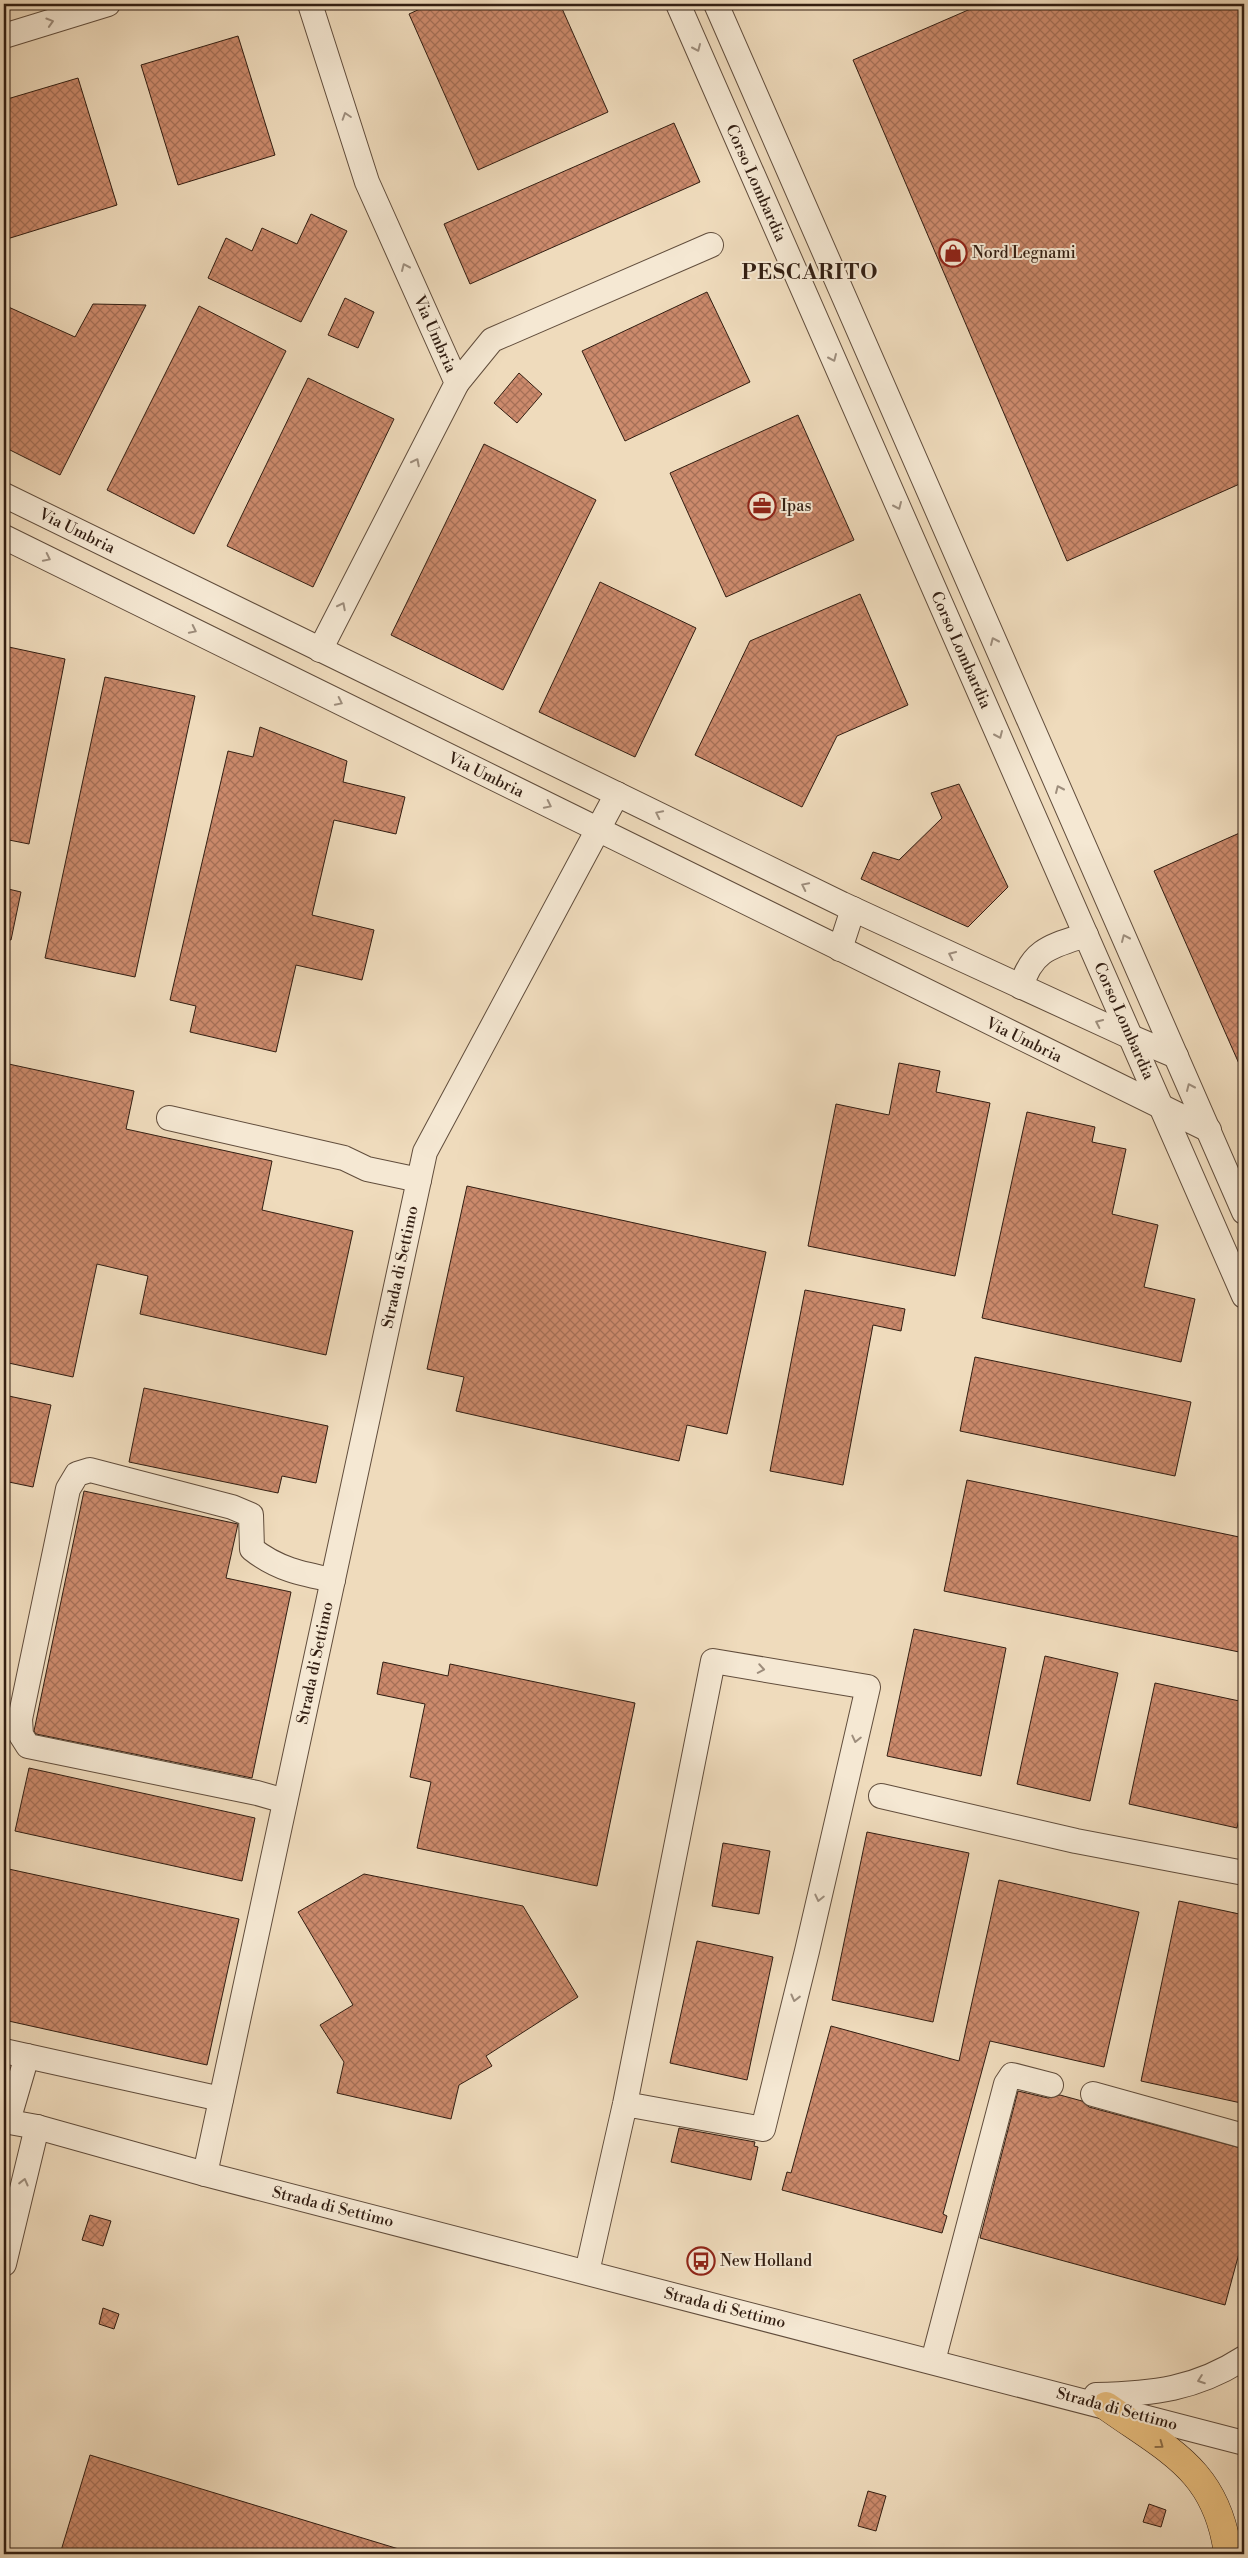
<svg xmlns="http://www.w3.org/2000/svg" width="1248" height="2558" font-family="'Libre Bodoni',serif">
<defs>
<pattern id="building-cross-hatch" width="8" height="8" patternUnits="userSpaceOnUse" patternTransform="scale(1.25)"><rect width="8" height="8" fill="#cc8a6c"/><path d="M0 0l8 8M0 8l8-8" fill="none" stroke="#a67057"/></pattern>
</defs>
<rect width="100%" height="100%" fill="#efdbbc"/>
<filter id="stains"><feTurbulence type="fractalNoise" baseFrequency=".004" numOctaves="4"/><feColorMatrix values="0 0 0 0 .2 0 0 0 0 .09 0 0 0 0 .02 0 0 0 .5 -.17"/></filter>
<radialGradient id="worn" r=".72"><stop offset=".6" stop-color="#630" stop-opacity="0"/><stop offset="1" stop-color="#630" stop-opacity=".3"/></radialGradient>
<g fill="url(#building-cross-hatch)" stroke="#321e12">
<polygon points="431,4 560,4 608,112 478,170 409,14"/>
<polygon points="982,4 1244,4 1244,482 1067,561 853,60"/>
<polygon points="238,36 275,155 178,185 141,65"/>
<polygon points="78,78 117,205 7,239 4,230 4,100"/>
<polygon points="674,123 700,182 470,284 444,224"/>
<polygon points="311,214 347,231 301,322 208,278 226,238 252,251 262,228 297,244"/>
<polygon points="707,292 750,382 625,441 582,351"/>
<polygon points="345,298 374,312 358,348 328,335"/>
<polygon points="93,304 146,305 60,475 4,447 4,305 75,337"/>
<polygon points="199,306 286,351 194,534 107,490"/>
<polygon points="519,373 542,394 517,423 494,403"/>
<polygon points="308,378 394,419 313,587 227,546"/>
<polygon points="798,415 854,540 726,597 670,473"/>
<polygon points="484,444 596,500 503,690 391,635"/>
<polygon points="600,582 696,628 635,757 539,712"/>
<polygon points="860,594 908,705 837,736 802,807 695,755 750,641"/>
<polygon points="4,646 65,659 29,844 4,839"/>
<polygon points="105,677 195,696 135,977 45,958"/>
<polygon points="260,727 347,761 343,782 405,797 396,834 334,820 312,915 374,930 362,980 296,965 276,1052 190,1032 196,1006 170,1000 228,751 253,757"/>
<polygon points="959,784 1008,887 968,927 861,879 873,852 899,860 942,818 931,793"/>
<polygon points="1244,831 1244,1075 1154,871"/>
<polygon points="4,888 21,892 11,940 4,939"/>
<polygon points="4,1063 134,1091 126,1129 272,1161 262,1210 353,1231 326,1355 140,1314 148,1276 97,1264 73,1377 4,1362"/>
<polygon points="899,1063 940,1071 936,1092 990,1103 955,1276 808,1246 836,1104 889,1115"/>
<polygon points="1027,1112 1095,1127 1092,1142 1126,1149 1112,1214 1158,1225 1144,1287 1195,1299 1181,1362 982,1318"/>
<polygon points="467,1186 766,1252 727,1434 687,1425 679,1461 456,1411 464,1377 427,1369"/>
<polygon points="805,1290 905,1309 901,1331 873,1325 843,1485 770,1471"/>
<polygon points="975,1357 1191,1402 1175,1476 960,1431"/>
<polygon points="144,1388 328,1426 316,1483 282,1476 278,1493 129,1462"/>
<polygon points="4,1395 51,1405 33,1487 4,1481"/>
<polygon points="967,1480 1244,1538 1244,1653 944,1591"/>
<polygon points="84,1491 238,1524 226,1578 291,1592 252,1778 36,1734 34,1731"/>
<polygon points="914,1629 1006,1648 981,1776 887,1756"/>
<polygon points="1045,1656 1118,1673 1090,1801 1017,1784"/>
<polygon points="383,1662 448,1676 450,1664 635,1703 597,1886 417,1848 431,1782 410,1777 425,1704 377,1694"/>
<polygon points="1155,1683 1244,1702 1244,1796 1237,1828 1129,1804"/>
<polygon points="29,1768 255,1818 242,1881 15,1831"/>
<polygon points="867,1832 969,1853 933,2022 832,2000"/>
<polygon points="723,1843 770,1851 759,1914 712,1906"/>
<polygon points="4,1868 239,1919 207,2065 4,2020"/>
<polygon points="364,1874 523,1906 578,1997 486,2056 492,2066 459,2085 451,2119 337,2093 344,2062 320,2025 353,2005 298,1912"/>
<polygon points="999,1880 1139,1912 1104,2067 990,2041 943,2214 947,2216 942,2233 782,2190 787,2172 791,2173 831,2026 959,2061"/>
<polygon points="1179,1901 1244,1915 1244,2090 1241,2103 1141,2081"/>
<polygon points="697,1941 773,1957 747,2080 670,2063"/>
<polygon points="1018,2091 1048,2098 1060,2095 1082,2101 1089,2107 1244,2149 1244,2235 1225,2305 980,2238"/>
<polygon points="679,2128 755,2142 754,2146 758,2147 751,2180 671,2162"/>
<polygon points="90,2215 111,2221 103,2246 82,2240"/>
<polygon points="103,2308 119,2314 114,2329 99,2324"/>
<polygon points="90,2455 402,2550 402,2554 60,2554"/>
<polygon points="868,2491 886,2496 876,2531 858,2526"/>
<polygon points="1149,2504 1166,2510 1161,2527 1143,2522"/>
</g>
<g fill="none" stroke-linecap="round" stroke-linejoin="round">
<g stroke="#614d3c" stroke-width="26">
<g id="minor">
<polyline points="310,4 367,182 457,383 320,650"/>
<polyline points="678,4 1244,1296"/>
<polyline points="716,4 1244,1212"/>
<polyline points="4,36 108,4"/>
<polyline points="457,383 492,340 711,245"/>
<polyline points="4,495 842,904 1131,1037 1176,1056"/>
<polyline points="4,537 1209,1130"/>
<polyline points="840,949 853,909"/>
<path d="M1021 987C1032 949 1052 946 1086 935"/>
<polyline points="169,1118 344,1158 367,1169 419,1180"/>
<polyline points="881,1796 1076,1841 1244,1873"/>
<path d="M285 1801 257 1793 28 1746 21 1735 20 1719 68 1489 77 1474 90 1470 232 1507 251 1515 252 1549C277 1569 302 1574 333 1580"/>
<polyline points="4,2051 221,2099"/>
<polyline points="1093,2094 1244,2136"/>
<polyline points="4,2121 37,2127 205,2174 1244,2443"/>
<polyline points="8,2121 27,2056"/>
<polyline points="205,2174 425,1152 617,794"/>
<polyline points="4,2264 37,2127"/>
<polyline points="587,2272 625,2104 713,1661 868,1687 807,1951 763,2129 625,2104"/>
<polyline points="933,2361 1006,2084 1012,2075 1051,2085"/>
<path d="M1096 2395C1153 2394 1196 2389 1244 2358"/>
</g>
</g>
<g stroke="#321e12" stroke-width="29">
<path id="highway" d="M1106 2406C1169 2451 1217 2470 1228 2554"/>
</g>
<use href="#minor" stroke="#f5e8d3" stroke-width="24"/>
<use href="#highway" stroke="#e8be7e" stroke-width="28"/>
</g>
<defs><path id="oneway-chevron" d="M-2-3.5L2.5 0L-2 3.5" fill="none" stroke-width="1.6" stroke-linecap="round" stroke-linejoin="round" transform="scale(1.25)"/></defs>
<g stroke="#9d8d7c">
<use href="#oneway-chevron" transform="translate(50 22) rotate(-17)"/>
<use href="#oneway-chevron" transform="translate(697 48) rotate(66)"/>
<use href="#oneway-chevron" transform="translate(346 116) rotate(-108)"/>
<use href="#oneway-chevron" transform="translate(405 267) rotate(-114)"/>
<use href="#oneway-chevron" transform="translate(833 358) rotate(66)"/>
<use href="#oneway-chevron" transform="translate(416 462) rotate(-63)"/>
<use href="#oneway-chevron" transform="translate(898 506) rotate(66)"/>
<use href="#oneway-chevron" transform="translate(47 558) rotate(26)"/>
<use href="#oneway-chevron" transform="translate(342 606) rotate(-63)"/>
<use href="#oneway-chevron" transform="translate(193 630) rotate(26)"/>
<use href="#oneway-chevron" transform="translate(994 641) rotate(-114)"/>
<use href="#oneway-chevron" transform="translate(339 702) rotate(26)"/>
<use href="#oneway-chevron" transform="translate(999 735) rotate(66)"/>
<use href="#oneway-chevron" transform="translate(1059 789) rotate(-114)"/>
<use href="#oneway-chevron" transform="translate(548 805) rotate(26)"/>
<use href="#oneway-chevron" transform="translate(659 814) rotate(-154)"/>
<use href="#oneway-chevron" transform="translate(805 886) rotate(-154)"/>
<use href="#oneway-chevron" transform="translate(1125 938) rotate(-114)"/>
<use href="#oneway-chevron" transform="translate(952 955) rotate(-155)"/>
<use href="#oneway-chevron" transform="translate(1099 1023) rotate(-155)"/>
<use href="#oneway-chevron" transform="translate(1190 1087) rotate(-114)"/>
<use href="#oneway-chevron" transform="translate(761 1669) rotate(10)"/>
<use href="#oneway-chevron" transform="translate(856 1739) rotate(103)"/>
<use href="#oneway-chevron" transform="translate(819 1898) rotate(103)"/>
<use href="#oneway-chevron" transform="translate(795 1998) rotate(104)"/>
<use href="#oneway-chevron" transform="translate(24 2182) rotate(-76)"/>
<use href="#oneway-chevron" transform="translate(1201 2380) rotate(160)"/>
</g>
<use stroke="#8d6e48" href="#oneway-chevron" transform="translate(1160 2445) rotate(36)"/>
<defs>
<g id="shop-ring" transform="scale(1.4375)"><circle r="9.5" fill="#f5e8d3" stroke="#8f2418" stroke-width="1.5"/><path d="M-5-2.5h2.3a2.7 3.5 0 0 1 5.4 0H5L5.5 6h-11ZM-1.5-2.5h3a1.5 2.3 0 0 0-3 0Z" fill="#8f2418"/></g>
<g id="office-ring" transform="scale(1.4375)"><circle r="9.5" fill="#f5e8d3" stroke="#8f2418" stroke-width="1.5"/><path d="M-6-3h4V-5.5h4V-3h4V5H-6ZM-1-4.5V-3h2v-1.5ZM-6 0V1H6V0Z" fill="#8f2418"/></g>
<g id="bus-ring" transform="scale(1.4375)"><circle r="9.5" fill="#f5e8d3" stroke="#8f2418" stroke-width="1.5"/><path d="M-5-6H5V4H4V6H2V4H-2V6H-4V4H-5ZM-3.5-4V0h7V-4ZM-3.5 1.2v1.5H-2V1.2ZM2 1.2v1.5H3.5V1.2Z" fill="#8f2418"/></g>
</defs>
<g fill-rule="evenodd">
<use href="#shop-ring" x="953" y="253"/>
<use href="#office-ring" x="762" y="506"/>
<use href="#bus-ring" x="701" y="2261"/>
</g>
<g text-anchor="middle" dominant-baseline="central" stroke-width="4" stroke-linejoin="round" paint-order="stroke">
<g font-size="16" fill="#321e12" stroke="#f5e8d3">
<text transform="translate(756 183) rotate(66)">Corso Lombardia</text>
<text transform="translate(435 334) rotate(66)">Via Umbria</text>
<text transform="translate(77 531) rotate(26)">Via Umbria</text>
<text transform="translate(961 650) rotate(66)">Corso Lombardia</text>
<text transform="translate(486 775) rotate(26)">Via Umbria</text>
<text transform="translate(1124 1021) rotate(66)">Corso Lombardia</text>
<text transform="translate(1024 1040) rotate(26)">Via Umbria</text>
<text transform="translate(400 1267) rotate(-78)">Strada di Settimo</text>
<text transform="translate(315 1663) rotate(-78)">Strada di Settimo</text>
<text transform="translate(333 2207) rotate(14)">Strada di Settimo</text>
<text transform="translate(725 2308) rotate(14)">Strada di Settimo</text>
<text transform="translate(1117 2409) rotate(15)">Strada di Settimo</text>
</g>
<g font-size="16" fill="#321e12" stroke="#f5e8d3" text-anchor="start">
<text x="972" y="253">Nord Legnami</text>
<text x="781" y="506">Ipas</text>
<text x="720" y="2261">New Holland</text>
</g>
<g font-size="21" font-weight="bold" letter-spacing="1" fill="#321e12" stroke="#f5e8d3">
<text x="810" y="273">PESCARITO</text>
</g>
</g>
<rect width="1248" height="2558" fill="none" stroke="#efdbbc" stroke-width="20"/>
<rect x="5" y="5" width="1238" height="2548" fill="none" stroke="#321e12" stroke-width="2.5"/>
<rect x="10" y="10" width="1228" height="2538" fill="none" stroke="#321e12"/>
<rect width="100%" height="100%" filter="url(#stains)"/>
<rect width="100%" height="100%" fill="url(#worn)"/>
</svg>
